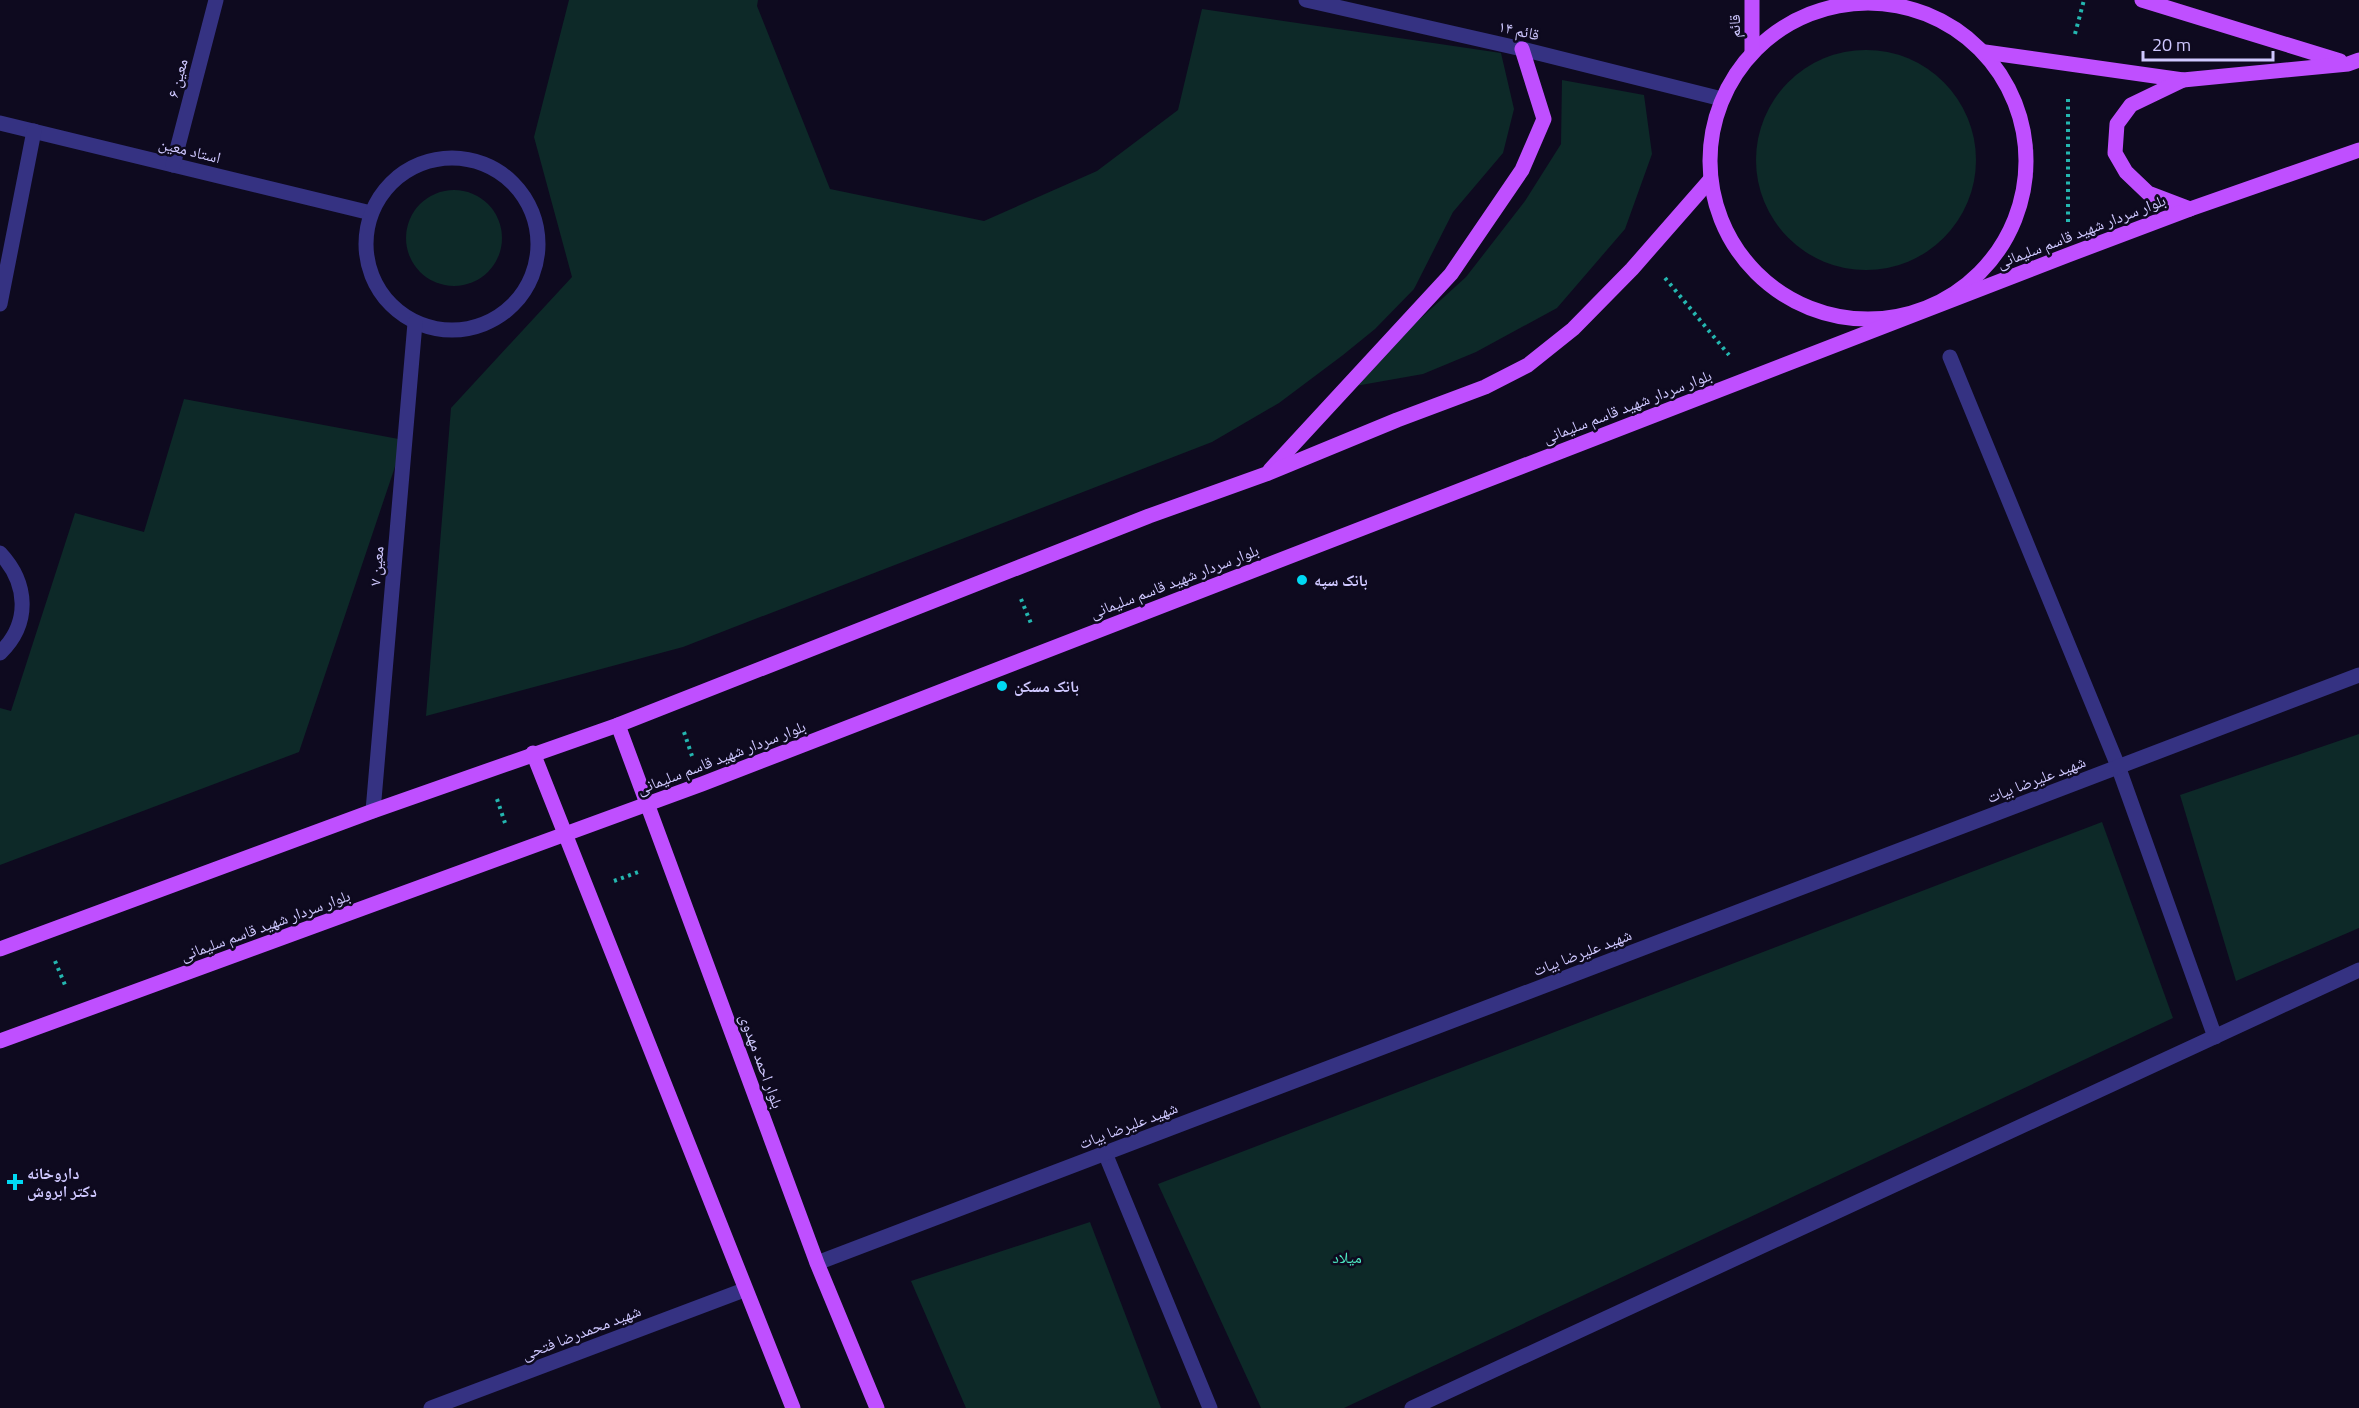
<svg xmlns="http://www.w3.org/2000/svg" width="2359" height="1408" font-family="'Titillium Web','Noto Naskh Arabic',sans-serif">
<rect width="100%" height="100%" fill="#0e0a1f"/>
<g fill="#0d2928">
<polygon points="569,0 758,0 757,6 830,189 984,221 1097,171 1178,110 1202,9 1501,53 1514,109 1503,153 1453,212 1414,289 1375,329 1343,355 1279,403 1212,442 683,647 426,716 451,408 572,277 534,137"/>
<circle cx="1866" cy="160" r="110"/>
<polygon points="1562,80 1644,95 1652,154 1625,229 1557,308 1476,352 1423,374 1344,388 1466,277 1525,201 1561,144"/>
<circle cx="454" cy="238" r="48"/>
<polygon points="184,399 404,440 299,752 0,865 0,708 11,711 75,513 144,532"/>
<polygon points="2359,734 2359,928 2236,981 2180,795"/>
<polygon points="2102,822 2173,1018 1344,1408 1261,1408 1158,1184"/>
<polygon points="1090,1222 1161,1408 966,1408 911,1281"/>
</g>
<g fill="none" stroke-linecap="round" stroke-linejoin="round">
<g stroke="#24b7b0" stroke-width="4" stroke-dasharray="3 4.5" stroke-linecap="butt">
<polyline points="2075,34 2084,0"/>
<polyline points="2068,222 2068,95"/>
<polyline points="1665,278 1729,355"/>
<polyline points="1021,599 1032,626"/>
<polyline points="684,732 692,756"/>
<polyline points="497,799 505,823"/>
<polyline points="614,881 641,871"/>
<polyline points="55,961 65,985"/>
</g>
<g stroke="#353282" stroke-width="15">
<polyline points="1306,0 1522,49 1722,99"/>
<polyline points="0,123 371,213"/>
<circle cx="452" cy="244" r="86"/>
<polyline points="173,165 216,0"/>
<polyline points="0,304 34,131"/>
<polyline points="1950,357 2118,766 2215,1037"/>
<path d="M0 553C28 583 31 623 0 653"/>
<polyline points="373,811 415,323"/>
<polyline points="1105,1153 1210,1408"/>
<polyline points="817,1263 2359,675"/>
<polyline points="431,1408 744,1290"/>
<polyline points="1412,1408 2359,970"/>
</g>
<g stroke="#bf4fff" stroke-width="15">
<polyline points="2142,0 2340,61"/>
<circle cx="1868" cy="161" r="158"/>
<polyline points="1752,52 1752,0"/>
<polyline points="1985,52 2183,80 2348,64 2359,60"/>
<polyline points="2183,80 2131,105 2117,124 2115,153 2126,172 2148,193 2190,209"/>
<polyline points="1270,470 1451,274 1522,170 1544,119 1522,49"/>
<polyline points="618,725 817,1263 877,1408"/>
<polyline points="533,753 793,1408"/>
<polyline points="0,949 373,811 618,725 1149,516 1266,474 1397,420 1485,387 1528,365 1573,329 1632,269 1710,180"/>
<polyline points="0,1041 702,784 2068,255 2190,209 2359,150"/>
</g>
</g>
<g fill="#00d9f3" stroke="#0e0a1f" stroke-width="2">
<circle cx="1302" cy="580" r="6"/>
<circle cx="1002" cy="686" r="6"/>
<path d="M12 1173h6v6h6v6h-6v6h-6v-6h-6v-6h6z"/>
</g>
<g text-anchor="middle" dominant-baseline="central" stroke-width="5" stroke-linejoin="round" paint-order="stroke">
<g font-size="16" fill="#cfc8ff" stroke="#0e0a1f">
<text transform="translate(1734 26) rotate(-90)">قائم</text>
<text transform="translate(1519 30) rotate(13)">قائم ۱۴</text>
<text transform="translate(177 78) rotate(-75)">معین ۶</text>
<text transform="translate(190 150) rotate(14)">استاد معین</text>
<text transform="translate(2081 231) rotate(-21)">بلوار سردار شهید قاسم سلیمانی</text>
<text transform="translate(1627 406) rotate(-21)">بلوار سردار شهید قاسم سلیمانی</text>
<text transform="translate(376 566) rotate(-85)">معین ۷</text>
<text transform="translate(1174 581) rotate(-21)">بلوار سردار شهید قاسم سلیمانی</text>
<text transform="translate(721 757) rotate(-21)">بلوار سردار شهید قاسم سلیمانی</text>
<text transform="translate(2036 779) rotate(-21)">شهید علیرضا بیات</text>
<text transform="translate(265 925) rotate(-20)">بلوار سردار شهید قاسم سلیمانی</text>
<text transform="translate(1582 952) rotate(-21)">شهید علیرضا بیات</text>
<text transform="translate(762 1061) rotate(70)">بلوار احمد مهدوی</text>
<text transform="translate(1128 1125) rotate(-21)">شهید علیرضا بیات</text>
<text transform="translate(581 1332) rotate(-21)">شهید محمدرضا فتحی</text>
</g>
<g font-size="16" font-weight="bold" fill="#cfc8ff" stroke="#0e0a1f" text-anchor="start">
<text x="1314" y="580">بانک سپه</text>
<text x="1014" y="686">بانک مسکن</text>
<text x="27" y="1173">داروخانه<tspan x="27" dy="18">دکتر ابروش</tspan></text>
</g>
<g font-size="16" fill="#4ce8c2" stroke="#0e0a1f">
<text x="1347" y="1257">میلاد</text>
</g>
</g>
<path d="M2143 51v9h130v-9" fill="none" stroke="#cfc8ff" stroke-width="3"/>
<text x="2152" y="51" font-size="18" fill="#cfc8ff" stroke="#0e0a1f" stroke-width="4.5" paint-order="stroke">20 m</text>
</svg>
